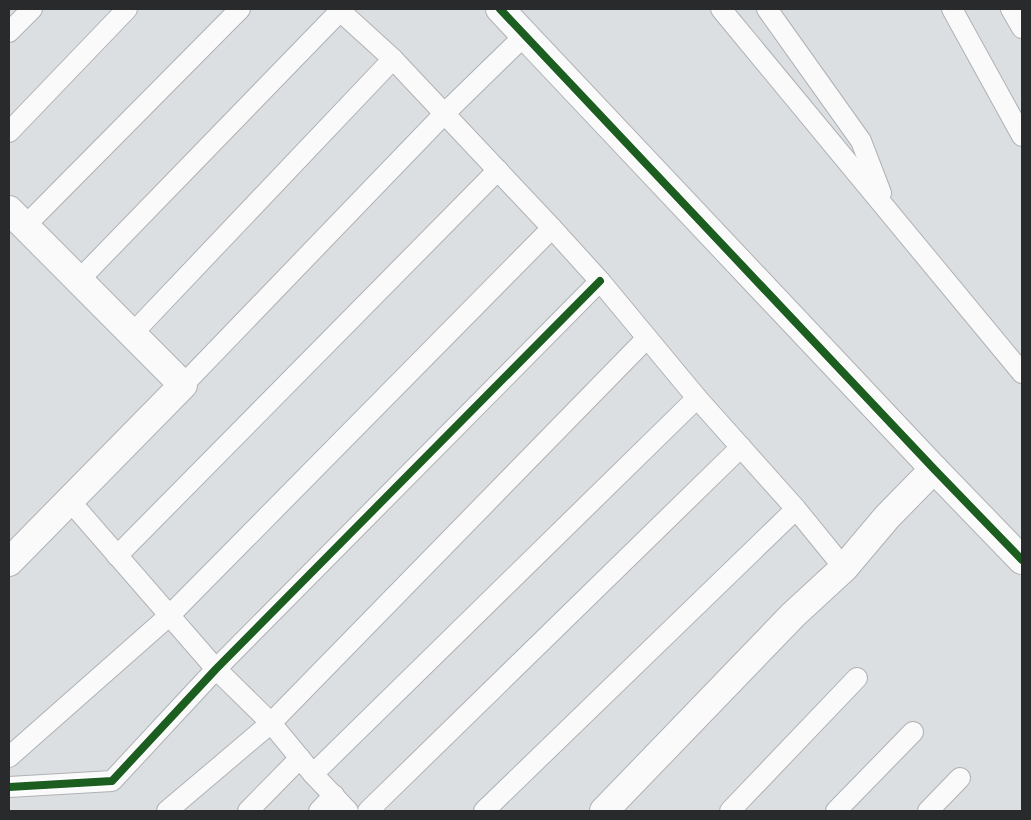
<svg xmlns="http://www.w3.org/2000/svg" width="1031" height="820" font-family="Lato,sans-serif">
<rect width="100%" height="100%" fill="#dcdfe2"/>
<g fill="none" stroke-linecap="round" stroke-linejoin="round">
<g stroke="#afb1b4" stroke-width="22">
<g id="street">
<polyline points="338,9 393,59 552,228 600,281 697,398 796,509 844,568"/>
<polyline points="721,9 1022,373"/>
<polyline points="767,9 861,141 881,193"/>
<polyline points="952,9 1022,136"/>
<polyline points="1011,9 1022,28"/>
<polyline points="9,32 32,9"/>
<polyline points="9,132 127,9"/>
<polyline points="25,226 240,9"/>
<polyline points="80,279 340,11"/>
<polyline points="132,334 393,59"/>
<polyline points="183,385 445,113 525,35"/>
<polyline points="70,501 216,669 271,723 313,774 348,811"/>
<polyline points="117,556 498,170"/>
<polyline points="9,757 170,615 552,228"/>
<polyline points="313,774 697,398"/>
<polyline points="9,787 112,781 216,669 600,281"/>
<polyline points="167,811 271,723 646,339"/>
<polyline points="248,811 300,758"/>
<polyline points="319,811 334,795"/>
<polyline points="368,811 741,447"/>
<polyline points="484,811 796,509"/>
<polyline points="730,811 857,678"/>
<polyline points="836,811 913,732"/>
<polyline points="928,811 960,778"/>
</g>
</g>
<g stroke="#afb1b4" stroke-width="30">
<g id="secondary">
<polyline points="500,9 934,469 1022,560"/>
<polyline points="9,210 183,385 9,562"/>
<polyline points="604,811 793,615 844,568 887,517 934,469"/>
</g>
</g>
<use href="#street" stroke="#fafafb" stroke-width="20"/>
<use href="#secondary" stroke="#fafafb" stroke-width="28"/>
<g stroke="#fff" stroke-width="11">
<g id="cycleway">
<polyline points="500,9 934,469 1022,560"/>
<polyline points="9,787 112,781 216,669 600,281"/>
</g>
</g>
<use href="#cycleway" stroke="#1b5e20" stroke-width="8"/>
</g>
<rect width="1031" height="820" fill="none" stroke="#282a2c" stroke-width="20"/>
</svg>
